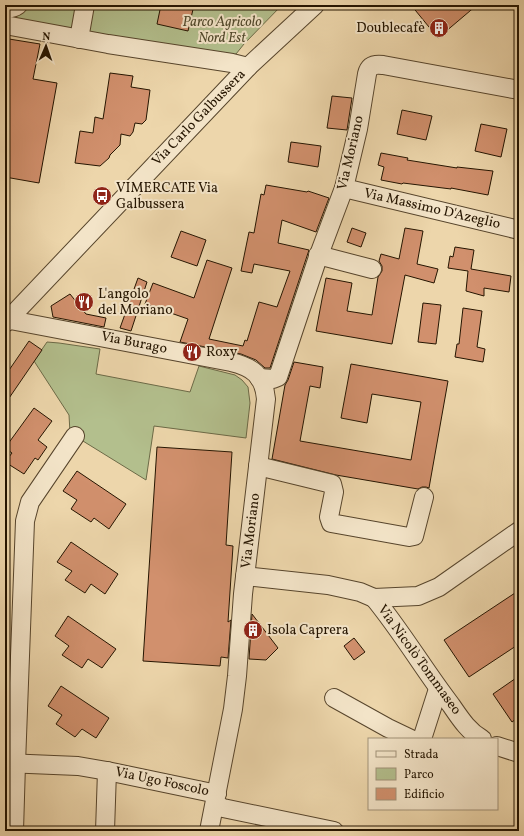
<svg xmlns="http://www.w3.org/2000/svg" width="524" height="836" font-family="Vollkorn,serif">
<rect width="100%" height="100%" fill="#edd6ab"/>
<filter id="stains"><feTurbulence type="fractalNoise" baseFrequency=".005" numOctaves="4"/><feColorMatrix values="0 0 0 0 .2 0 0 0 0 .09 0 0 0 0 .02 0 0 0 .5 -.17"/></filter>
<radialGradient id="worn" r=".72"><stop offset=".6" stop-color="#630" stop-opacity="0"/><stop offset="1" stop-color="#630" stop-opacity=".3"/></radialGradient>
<g fill="#b3bf8d" stroke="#6c6a47">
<polygon points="5,5 282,5 244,44 236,54 224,57 5,17"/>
<polygon points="47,342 59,343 100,349 96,374 190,392 199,366 235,375 242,380 248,387 250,403 246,438 154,426 146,480 70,433 69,415 34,361"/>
</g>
<g fill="#d1906d" stroke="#251501">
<polygon points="161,5 194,5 188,31 157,24"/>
<polygon points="411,5 477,5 438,38"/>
<polygon points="9,39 40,44 33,79 57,83 39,183 5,177 5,64"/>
<polygon points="110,73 133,76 131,87 150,90 146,120 142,124 135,123 133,132 130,136 121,134 120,145 110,155 109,158 100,166 75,163 80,131 93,133 95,117 103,119"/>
<polygon points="332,96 352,98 347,130 327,128"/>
<polygon points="402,110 432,116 426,140 397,134"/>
<polygon points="481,124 507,129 501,157 475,151"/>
<polygon points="291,142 321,146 318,167 288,162"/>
<polygon points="381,153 408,158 407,160 457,168 457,167 493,171 488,195 451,188 451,189 403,183 402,184 381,180 384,167 378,165"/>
<polygon points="266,185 307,192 308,191 329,198 316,232 282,220 278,243 309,250 270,368 265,368 256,360 241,354 180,342 188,319 145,304 153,283 194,298 207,260 232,268 209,339 243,346 245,340 247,341 259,302 277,307 290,271 254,264 252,273 241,271 249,232 254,233 261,194 264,195"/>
<polygon points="352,228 366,233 361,247 347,242"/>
<polygon points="405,228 423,231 417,264 438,269 434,283 405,275 392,344 316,331 326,278 352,283 347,311 372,315 378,277 382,271 382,266 379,261 381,254 399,259"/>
<polygon points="181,231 206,240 197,266 171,257"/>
<polygon points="455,247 474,250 471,269 511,276 509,292 484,288 484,296 466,291 468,271 448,268 450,256 453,257"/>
<polygon points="138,278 147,282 131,331 120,328"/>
<polygon points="70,294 86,314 106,318 104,327 53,317 51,306"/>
<polygon points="423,303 441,305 436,344 418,342"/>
<polygon points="463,308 482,311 477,347 485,349 483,362 455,357 457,344 459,344"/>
<polygon points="29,341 42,350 5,404 5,376"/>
<polygon points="294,362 323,367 320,388 310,386 300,441 411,460 421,402 372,394 367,423 341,418 351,364 448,381 429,488 426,487 422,487 418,489 336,475 272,459 285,385 288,380"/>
<polygon points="34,408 52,421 38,440 47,447 38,460 35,458 24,474 5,462 12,453 5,448"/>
<polygon points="157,447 232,452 226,545 233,546 228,622 231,620 228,658 221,657 220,666 143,661"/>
<polygon points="77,471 126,504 109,529 94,518 91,522 71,509 77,500 63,491"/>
<polygon points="71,542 118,574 105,594 91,584 85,593 65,580 72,571 57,562"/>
<polygon points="515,593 519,599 519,644 469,677 444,640"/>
<polygon points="252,614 278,648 266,660 249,659"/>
<polygon points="68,616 116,649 102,668 88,659 82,668 62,655 69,646 55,636"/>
<polygon points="354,638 365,652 354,660 344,646"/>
<polygon points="519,676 519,717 512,722 493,694"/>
<polygon points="61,686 109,718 96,738 82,729 75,737 56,724 62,715 48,706"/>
</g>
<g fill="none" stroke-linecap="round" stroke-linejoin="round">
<g stroke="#57452c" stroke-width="20">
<g id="minor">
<path d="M5 8C10 9 14 8 18 5"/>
<polyline points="5,25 108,44 232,63 248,67"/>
<polyline points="79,39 85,5"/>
<polyline points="344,188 519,230"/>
<polyline points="318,255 372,269"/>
<path d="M5 319 231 362C252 367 264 375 266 399L243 594 237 676 233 709 209 831"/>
<polyline points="5,323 248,67 315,5"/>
<path d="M259 378 273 379 278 377 317 260 344 188 358 129 367 74C369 65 375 64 383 65L519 90"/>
<polyline points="258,466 332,484 334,492 329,517 331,523 409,537 414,536 424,497"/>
<polyline points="245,576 328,585 360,592 374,598 418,596 439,587 519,531"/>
<path d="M374 598C402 632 424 670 451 705 460 718 468 731 482 739"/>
<polyline points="334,698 388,728 411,739"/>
<polyline points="422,739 438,689"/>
<polyline points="497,746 519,753"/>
<polyline points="5,763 78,766 107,771 217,794"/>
<polyline points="215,804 223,808 334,831"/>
<polyline points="14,831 16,764 25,521 30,502 75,436"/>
<polyline points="105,831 107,771"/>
</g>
</g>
<use href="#minor" stroke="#f3e4c8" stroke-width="18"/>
</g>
<defs>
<g id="building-disc" transform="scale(1)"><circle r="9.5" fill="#8f2418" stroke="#f3e4c8"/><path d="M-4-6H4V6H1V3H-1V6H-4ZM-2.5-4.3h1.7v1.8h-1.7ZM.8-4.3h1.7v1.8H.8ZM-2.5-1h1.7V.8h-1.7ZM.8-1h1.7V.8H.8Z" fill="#fff"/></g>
<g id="bus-disc" transform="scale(1)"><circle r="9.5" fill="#8f2418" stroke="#f3e4c8"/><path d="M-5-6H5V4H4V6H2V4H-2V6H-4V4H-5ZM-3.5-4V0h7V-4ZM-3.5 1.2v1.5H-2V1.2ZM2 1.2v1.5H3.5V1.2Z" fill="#fff"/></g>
<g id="restaurant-disc" transform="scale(1)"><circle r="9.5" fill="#8f2418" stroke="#f3e4c8"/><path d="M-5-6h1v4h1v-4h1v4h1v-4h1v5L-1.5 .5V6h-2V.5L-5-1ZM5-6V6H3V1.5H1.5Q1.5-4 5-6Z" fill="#fff"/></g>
</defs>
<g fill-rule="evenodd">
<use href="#building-disc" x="439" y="28"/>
<use href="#bus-disc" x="102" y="196"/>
<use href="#restaurant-disc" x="84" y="302"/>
<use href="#restaurant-disc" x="192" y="352"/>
<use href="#building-disc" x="253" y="630"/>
</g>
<g text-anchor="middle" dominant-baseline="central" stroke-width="4" stroke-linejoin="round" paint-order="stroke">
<g font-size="14" font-style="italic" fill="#50482b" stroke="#f3e4c8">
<text x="222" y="22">Parco Agricolo<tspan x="222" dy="16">Nord Est</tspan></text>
</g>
<g font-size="14" fill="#251501" stroke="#f3e4c8" text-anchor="start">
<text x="425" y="28" text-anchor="end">Doublecafè</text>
<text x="116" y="188">VIMERCATE Via<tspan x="116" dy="16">Galbussera</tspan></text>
<text x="98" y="294">L'angolo<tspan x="98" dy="16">del Moriano</tspan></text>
<text x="206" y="352">Roxy</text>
<text x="267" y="630">Isola Caprera</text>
</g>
<g font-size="14" fill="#251501" stroke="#f3e4c8">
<text transform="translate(199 118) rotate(-46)">Via Carlo Galbussera</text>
<text transform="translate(351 153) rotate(-77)">Via Moriano</text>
<text transform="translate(432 209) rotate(13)">Via Massimo D'Azeglio</text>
<text transform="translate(134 343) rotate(11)">Via Burago</text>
<text transform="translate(251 531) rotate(-83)">Via Moriano</text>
<text transform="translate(419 660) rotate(54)">Via Nicolò Tommaseo</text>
<text transform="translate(162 782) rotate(12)">Via Ugo Foscolo</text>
</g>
</g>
<rect width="524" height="836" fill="none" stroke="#edd6ab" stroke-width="20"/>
<rect x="6" y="6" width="512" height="824" fill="none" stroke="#251501" stroke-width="2"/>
<rect x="10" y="10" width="504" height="816" fill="none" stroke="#251501"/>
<rect x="368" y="738" width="130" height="72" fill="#f3e4c8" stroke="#a19178"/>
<rect x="376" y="751" width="20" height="6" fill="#f3e4c8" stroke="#a19178"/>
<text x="404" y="758" font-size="12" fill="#251501">Strada</text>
<rect x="376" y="768" width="20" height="12" fill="#b3bf8d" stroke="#a19178"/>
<text x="404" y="778" font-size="12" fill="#251501">Parco</text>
<rect x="376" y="788" width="20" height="12" fill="#d1906d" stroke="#a19178"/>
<text x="404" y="798" font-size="12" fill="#251501">Edificio</text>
<g transform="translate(46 46) rotate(2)" stroke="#f3e4c8" stroke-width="3" paint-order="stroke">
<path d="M0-3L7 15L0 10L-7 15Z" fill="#251501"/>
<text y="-6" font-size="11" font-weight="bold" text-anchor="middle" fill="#251501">N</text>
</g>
<rect width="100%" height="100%" filter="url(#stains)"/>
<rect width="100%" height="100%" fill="url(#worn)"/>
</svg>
